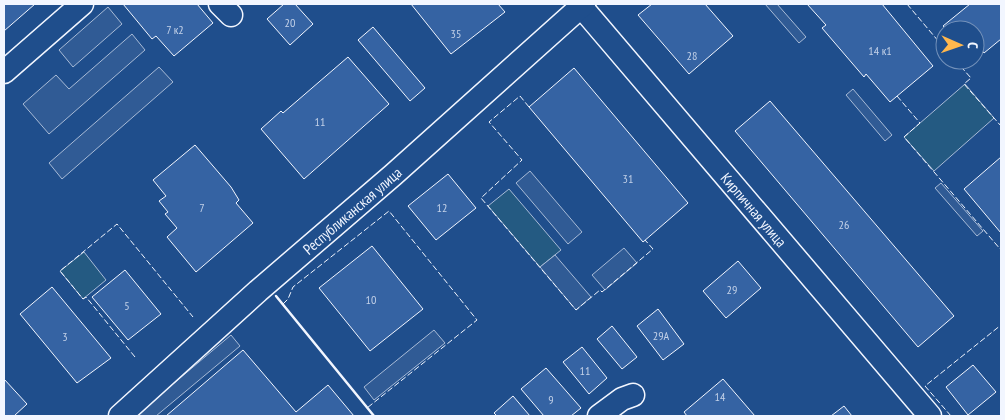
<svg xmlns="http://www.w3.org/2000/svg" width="1005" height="420" font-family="'PT Sans Narrow',sans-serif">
<rect width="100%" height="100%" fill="#1f4e8c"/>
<g fill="#245a82" stroke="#a8bbd7">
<polygon points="965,84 994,118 934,171 904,137"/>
<polygon points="509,189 561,250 540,267 488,206"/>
<polygon points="84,252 106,280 83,299 60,271"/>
</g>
<g fill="#305b95" stroke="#a8bbd7">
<polygon points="765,4 777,4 806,37 799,43"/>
<polygon points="108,7 122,24 73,67 59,50"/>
<polygon points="132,34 145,50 49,134 23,104 56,75 69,89"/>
<polygon points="159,67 173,82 62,179 49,163"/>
<polygon points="853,89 892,135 885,141 846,95"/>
<polygon points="530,171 582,232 568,244 516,183"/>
<polygon points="941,183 983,231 977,236 935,188"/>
<polygon points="624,248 637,263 605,290 592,275"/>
<polygon points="555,255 591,297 576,310 540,267"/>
<polygon points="434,330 445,343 374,400 364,387"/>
<polygon points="231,335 240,346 156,416 135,416"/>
</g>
<g fill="#3563a3" stroke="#f2f6ff">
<polygon points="4,4 35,4 4,31"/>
<polygon points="123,4 197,4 213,23 174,56 156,36 152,39"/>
<polygon points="284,4 295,4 313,24 290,45 267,19"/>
<polygon points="411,4 498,4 505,12 451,54"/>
<polygon points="652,4 705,4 733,36 689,74 638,15"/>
<polygon points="807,4 882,4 933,66 890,102 866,74 864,77 822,28 826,25"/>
<polygon points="970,4 1001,4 1001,39 984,53 975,42 975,30 947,30 943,26"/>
<polygon points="373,27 425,88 410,101 358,40"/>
<polygon points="348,57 389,104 304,179 261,129 281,111 283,113"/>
<polygon points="574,68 688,203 643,242 529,107"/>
<polygon points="770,101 954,316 918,347 735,131"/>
<polygon points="195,145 231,187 239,200 236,203 253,223 196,272 167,237 177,228 165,214 168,212 159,201 166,196 153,180"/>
<polygon points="1001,157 1001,233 964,189"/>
<polygon points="448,174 476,208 436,240 408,206"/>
<polygon points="372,246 423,309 370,351 319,288"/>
<polygon points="738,261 761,288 726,318 703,291"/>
<polygon points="125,270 161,314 128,340 92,297"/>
<polygon points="52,287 111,358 77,383 20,314"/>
<polygon points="658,309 684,344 663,360 637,326"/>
<polygon points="612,326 637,357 622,369 597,339"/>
<polygon points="582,347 607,378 589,394 563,362"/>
<polygon points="243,350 296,412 328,385 354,416 166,416"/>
<polygon points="973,365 996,392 968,415 946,387"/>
<polygon points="546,368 581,408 571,416 544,416 521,389"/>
<polygon points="4,379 27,404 14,416 4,416"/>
<polygon points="723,379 755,416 687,416 684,412"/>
<polygon points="513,396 530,416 497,416 494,413"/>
<polygon points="844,406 852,416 831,416"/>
</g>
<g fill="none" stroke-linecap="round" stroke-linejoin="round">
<g stroke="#f2f6ff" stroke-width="25">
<g id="minor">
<polyline points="220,4 231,15"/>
<path id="s1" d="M579 4 930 416"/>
<polyline points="4,72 82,4"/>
<path id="s2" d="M120 416 258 291 393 175 584 4"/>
<polyline points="599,416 622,399 633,395"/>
</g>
</g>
<use href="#minor" stroke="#1f4e8c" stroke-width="22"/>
<g stroke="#f2f6ff" stroke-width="1" stroke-dasharray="6 2.5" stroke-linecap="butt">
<polyline points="907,4 945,49"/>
<polyline points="955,60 971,78 964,84 1001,126"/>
<polyline points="897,96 920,123 904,137 1001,250"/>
<polyline points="529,107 520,96 489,122 522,160 481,198 576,310 600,290 602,292 653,249 645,240"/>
<polyline points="283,304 288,299 293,287 389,211 477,320 367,408"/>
<polyline points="135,357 86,297 83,299 60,271 117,224 193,317"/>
<polyline points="951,416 925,386 1001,325"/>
</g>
<polyline stroke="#f2f6ff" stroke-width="2.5" points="276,296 374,416"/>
</g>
<g text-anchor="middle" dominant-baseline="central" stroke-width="4" stroke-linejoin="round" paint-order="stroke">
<g font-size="12" fill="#c3d1e8">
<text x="290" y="22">20</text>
<text x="175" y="29">7 к2</text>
<text x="456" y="33">35</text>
<text x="880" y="50">14 к1</text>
<text x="692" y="55">28</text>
<text x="320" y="121">11</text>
<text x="628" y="178">31</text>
<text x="202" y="207">7</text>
<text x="442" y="207">12</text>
<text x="844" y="224">26</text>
<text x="732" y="289">29</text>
<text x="371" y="299">10</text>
<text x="127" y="305">5</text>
<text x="661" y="335">29А</text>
<text x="65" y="336">3</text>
<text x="585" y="370">11</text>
<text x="720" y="396">14</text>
<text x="551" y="399">9</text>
</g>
<g font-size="15" fill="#f2f6ff" stroke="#1f4e8c">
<text stroke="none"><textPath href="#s2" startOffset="310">Республиканская улица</textPath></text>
<text stroke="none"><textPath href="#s1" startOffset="270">Кирпичная улица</textPath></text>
</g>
</g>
<rect width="1005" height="420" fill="none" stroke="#f2f6ff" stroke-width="10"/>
<g transform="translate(960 45) rotate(92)"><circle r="24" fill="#1f4e8c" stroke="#7391ba"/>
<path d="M0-4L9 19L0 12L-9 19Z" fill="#ffb74d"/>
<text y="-8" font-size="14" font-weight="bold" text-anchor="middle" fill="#f2f6ff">С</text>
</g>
</svg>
